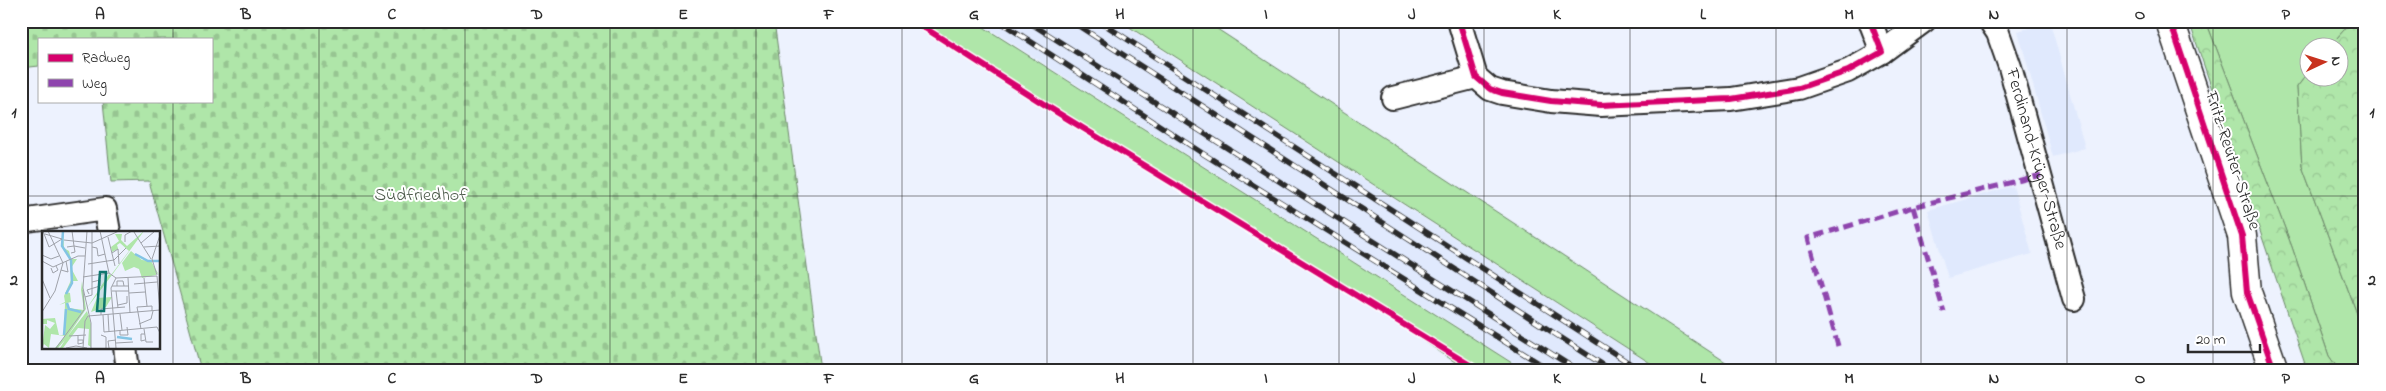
<svg xmlns="http://www.w3.org/2000/svg" width="2386" height="391" font-family="'Indie Flower',sans-serif">
<defs>
<pattern id="cemetery-stones" width="16" height="16" patternUnits="userSpaceOnUse" patternTransform="scale(1.25)"><rect width="16" height="16" fill="#afe6a9"/><path d="M2 7V4a2 2 0 0 1 4 0v3zM10 15v-3a2 2 0 0 1 4 0v3z" fill="#97c592"/></pattern>
<pattern id="park-crowns" width="20" height="18" patternUnits="userSpaceOnUse" patternTransform="scale(1.25)"><rect width="20" height="18" fill="#afe6a9"/><path d="M2 6a3 3 0 1 1 6 0M12 15a3 3 0 1 1 6 0" fill="none" stroke="#97c592"/></pattern>
</defs>
<rect width="100%" height="100%" fill="#edf2fe"/>
<filter id="ink" filterUnits="userSpaceOnUse"><feTurbulence type="fractalNoise" baseFrequency=".02" numOctaves="2"/><feDisplacementMap in="SourceGraphic" scale="10" xChannelSelector="R" yChannelSelector="G"/><feConvolveMatrix kernelMatrix="1 2 1 2 8 2 1 2 1" color-interpolation-filters="sRGB"/></filter>
<g filter="url(#ink)">
<g fill="#e0e9fd">
<polygon points="977,21 1117,21 1659,370 1525,370"/>
<polygon points="2050,22 2085,148 2053,157 2018,31"/>
<polygon points="2013,186 2032,254 1948,278 1928,210"/>
</g>
<g fill="#afe6a9" stroke="#6d886a">
<polygon points="910,21 974,21 1523,370 1467,370 1368,304"/>
<polygon points="1120,21 1205,21 1738,370 1661,370"/>
<polygon points="2206,21 2352,21 2329,47 2308,48 2308,73 2297,87 2302,166 2365,335 2365,370 2339,370 2329,356 2292,247"/>
</g>
<polygon fill="url(#cemetery-stones)" stroke="#6d886a" points="21,21 774,21 821,370 201,370 149,181 111,182 103,101 211,101 211,39 39,39 39,66 21,68"/>
<g fill="url(#park-crowns)" stroke="#6d886a">
<polygon points="2189,21 2206,21 2292,247 2329,356 2339,370 2307,370"/>
<polygon points="2352,21 2365,21 2365,335 2302,166 2297,87 2308,73 2308,78 2338,78 2338,48 2329,47"/>
</g>
<g fill="none" stroke-linecap="round" stroke-linejoin="round">
<g stroke="#2b2b2b" stroke-width="26">
<g id="street">
<polyline points="1459,21 1476,77 1490,89 1502,93 1551,101 1601,105 1731,99 1799,88 1848,71 1882,52 1870,21"/>
<path id="s1" d="M1990 21 1998 33 2010 67 2074 299"/>
<polyline points="1882,52 1924,21"/>
<polyline points="1393,98 1476,77"/>
<polyline points="21,221 105,209 109,232"/>
<polyline points="125,347 128,370"/>
</g>
</g>
<g stroke="#2b2b2b" stroke-width="31">
<polyline id="secondary" points="2170,21 2242,236 2247,292 2274,370"/>
</g>
<use href="#street" stroke="#fff" stroke-width="22"/>
<use href="#secondary" stroke="#fff" stroke-width="28"/>
<g stroke="#2b2b2b" stroke-width="5.5">
<g id="rail">
<polyline points="999,21 1202,153 1550,370"/>
<polyline points="1027,21 1577,370"/>
<polyline points="1071,21 1611,370"/>
<polyline points="1099,21 1640,370"/>
</g>
</g>
<use href="#rail" stroke="#fff" stroke-width="4" stroke-dasharray="11" stroke-linecap="butt"/>
<g stroke="#8e44ad" stroke-width="5" stroke-dasharray="10 5" stroke-linecap="butt">
<polyline points="1913,207 1944,312"/>
<polyline points="1838,346 1808,238 1913,207 2041,175"/>
</g>
<g stroke="#fff" stroke-width="9">
<g id="cycleway">
<polyline points="914,21 1050,108 1478,370"/>
<polyline points="1459,21 1476,77 1490,89 1502,93 1551,101 1601,105 1731,99 1799,88 1848,71 1882,52 1870,21"/>
<polyline points="2170,21 2242,236 2247,292 2274,370"/>
</g>
</g>
<use href="#cycleway" stroke="#d6006c" stroke-width="6"/>
</g>
</g>
<path fill="none" stroke="#2b2b2b" stroke-width="1" stroke-opacity="0.55" d="M173 21V39M319 21V370M465 21V370M610 21V370M756 21V370M902 21V370M1047 21V370M1193 21V370M1339 21V370M1484 21V370M1630 21V370M1776 21V370M1921 21V370M2067 21V370M2213 21V370M173 101V370M21 196H2365"/>
<g text-anchor="middle" dominant-baseline="central" stroke-width="4" stroke-linejoin="round" paint-order="stroke">
<g font-size="18" fill="#2b2b2b" stroke="#fff">
<text stroke="none"><textPath href="#s1" startOffset="146">Ferdinand-Krüger-Straße</textPath></text>
<text transform="translate(2232 161) rotate(72)">Fritz-Reuter-Straße</text>
</g>
<g font-size="18" fill="#4c5a4a" stroke="#fff">
<text x="421" y="196">Südfriedhof</text>
</g>
</g>
<g transform="translate(42 231)">
<rect width="118" height="118" fill="#edf2fe"/>
<path d="M21 0 22 17 27 20 29 28H35L29 37 36 50H30L25 61 28 62 29 71 25 72 26 77 42 79 39 59 40 50 44 78 25 106 45 80 49 93V116L46 114 47 98 36 97 21 117H18L23 109 16 117H13L23 105 9 103 7 117 2 113 0 117 3 94 8 98 13 92 5 89V93H0V88L13 87 17 104H22L23 72 17 74 23 71 22 65 29 49 28 26 20 16ZM102 0 70 44 45 77 67 43 69 44 87 20 78 12 75 14 78 24 76 18 70 21 69 16 77 10 73 3H80L79 9 85 15Z" fill="#afe6a9"/>
<path d="M70 66 64 76 49 81 55 67Z" fill="#afe6a9"/>
<path d="M89 20 100 29 109 30 117 44 114 41V44L100 47 97 38 92 36 83 40 80 32Z" fill="#afe6a9"/>
<path fill="none" stroke="#83c4e4" stroke-width="2.5" d="M21 0 20 15 29 29 30 52 24 63M93 23 106 30H118M25 72 27 78 39 81M22 104 24 78M75 106 90 108"/>
<path fill="none" stroke="#9fa2aa" stroke-width="1" d="M1 0 7 16 20 8 3 3M6 0 21 32M30 0 32 15 43 17M45 0 41 57 49 92V117M58 0 67 42M92 1 109 28M66 6 73 35M22 9 50 12 77 0M83 11V4L90 0M99 12 113 0M25 16 32 15 33 21 29 22M50 16 55 17 56 25 63 23M102 16 118 15M70 22 76 18 77 33M0 24 9 28 17 25M0 30 11 36 36 25H43M46 33 72 29 84 17M9 37 11 42 16 39 14 35M19 39 26 41 24 30M67 42 74 47 115 45M115 44 110 28 118 4M115 45 118 80M41 46 67 42M74 47 69 57 74 117M86 47 88 82M102 47 105 75M0 48 8 67M92 53 115 51M70 55H87M75 55V50H81L82 55M70 60H87M74 60 76 77M87 62 103 61M47 63 45 59 58 55V49L50 51M43 66 50 64V0M76 74 85 72V65M0 81 13 60 21 32M66 83 67 101M78 83 80 99M59 84V78L83 76M61 84 62 101 115 96 118 102M97 93 109 88 111 80M99 98 95 76 110 75V80M102 98 104 111H111M78 100V104H86L85 96M103 103H99V110L103 109M59 104 64 106V117M27 105 44 104M36 109H41V112L36 113V105M74 112 91 111M14 117 42 79 41 59M24 117 34 115 45 117M41 117 43 90 46 85 118 79M67 117 66 110 74 109"/>
<path fill="#0f766e" fill-opacity="0.15" stroke="#0f766e" stroke-width="2.5" d="M58 41H64L62 80H55Z"/>
<rect width="118" height="118" fill="none" stroke="#2b2b2b" stroke-width="2.5"/>
</g>
<rect width="2386" height="391" fill="none" stroke="#fff" stroke-width="55"/>
<rect x="38" y="38" width="175" height="65" fill="#ffffff" stroke="#aaaaaa"/>
<rect x="48" y="54" width="25" height="8" fill="#d6006c" stroke="#aaaaaa"/>
<text x="82" y="62" font-size="15" fill="#2b2b2b">Radweg</text>
<rect x="48" y="79" width="25" height="8" fill="#8e44ad" stroke="#aaaaaa"/>
<text x="82" y="88" font-size="15" fill="#2b2b2b">Weg</text>
<g transform="translate(2324 62) rotate(86)"><circle r="24" fill="#ffffff" stroke="#aaaaaa"/>
<path d="M0-4L9 19L0 12L-9 19Z" fill="#c8321e"/>
<text y="-8" font-size="14" font-weight="bold" text-anchor="middle" fill="#2b2b2b">N</text>
</g>
<path d="M2188 344v8h72v-8" fill="none" stroke="#2b2b2b" stroke-width="2.5"/>
<text x="2196" y="344" font-size="15" fill="#2b2b2b" stroke="#ffffff" stroke-width="4" paint-order="stroke">20 m</text>
<rect x="28" y="28" width="2330" height="336" fill="none" stroke="#2b2b2b" stroke-width="2"/>
<g font-size="16" text-anchor="middle" font-weight="bold" fill="#2b2b2b">
<text x="100" y="19">A</text>
<text x="246" y="19">B</text>
<text x="392" y="19">C</text>
<text x="537" y="19">D</text>
<text x="683" y="19">E</text>
<text x="829" y="19">F</text>
<text x="974" y="19">G</text>
<text x="1120" y="19">H</text>
<text x="1266" y="19">I</text>
<text x="1412" y="19">J</text>
<text x="1557" y="19">K</text>
<text x="1703" y="19">L</text>
<text x="1849" y="19">M</text>
<text x="1994" y="19">N</text>
<text x="2140" y="19">O</text>
<text x="2286" y="19">P</text>
<text x="14" y="117">1</text>
<text x="2372" y="117">1</text>
<text x="14" y="285">2</text>
<text x="2372" y="285">2</text>
<text x="100" y="383">A</text>
<text x="246" y="383">B</text>
<text x="392" y="383">C</text>
<text x="537" y="383">D</text>
<text x="683" y="383">E</text>
<text x="829" y="383">F</text>
<text x="974" y="383">G</text>
<text x="1120" y="383">H</text>
<text x="1266" y="383">I</text>
<text x="1412" y="383">J</text>
<text x="1557" y="383">K</text>
<text x="1703" y="383">L</text>
<text x="1849" y="383">M</text>
<text x="1994" y="383">N</text>
<text x="2140" y="383">O</text>
<text x="2286" y="383">P</text>
</g>
</svg>
